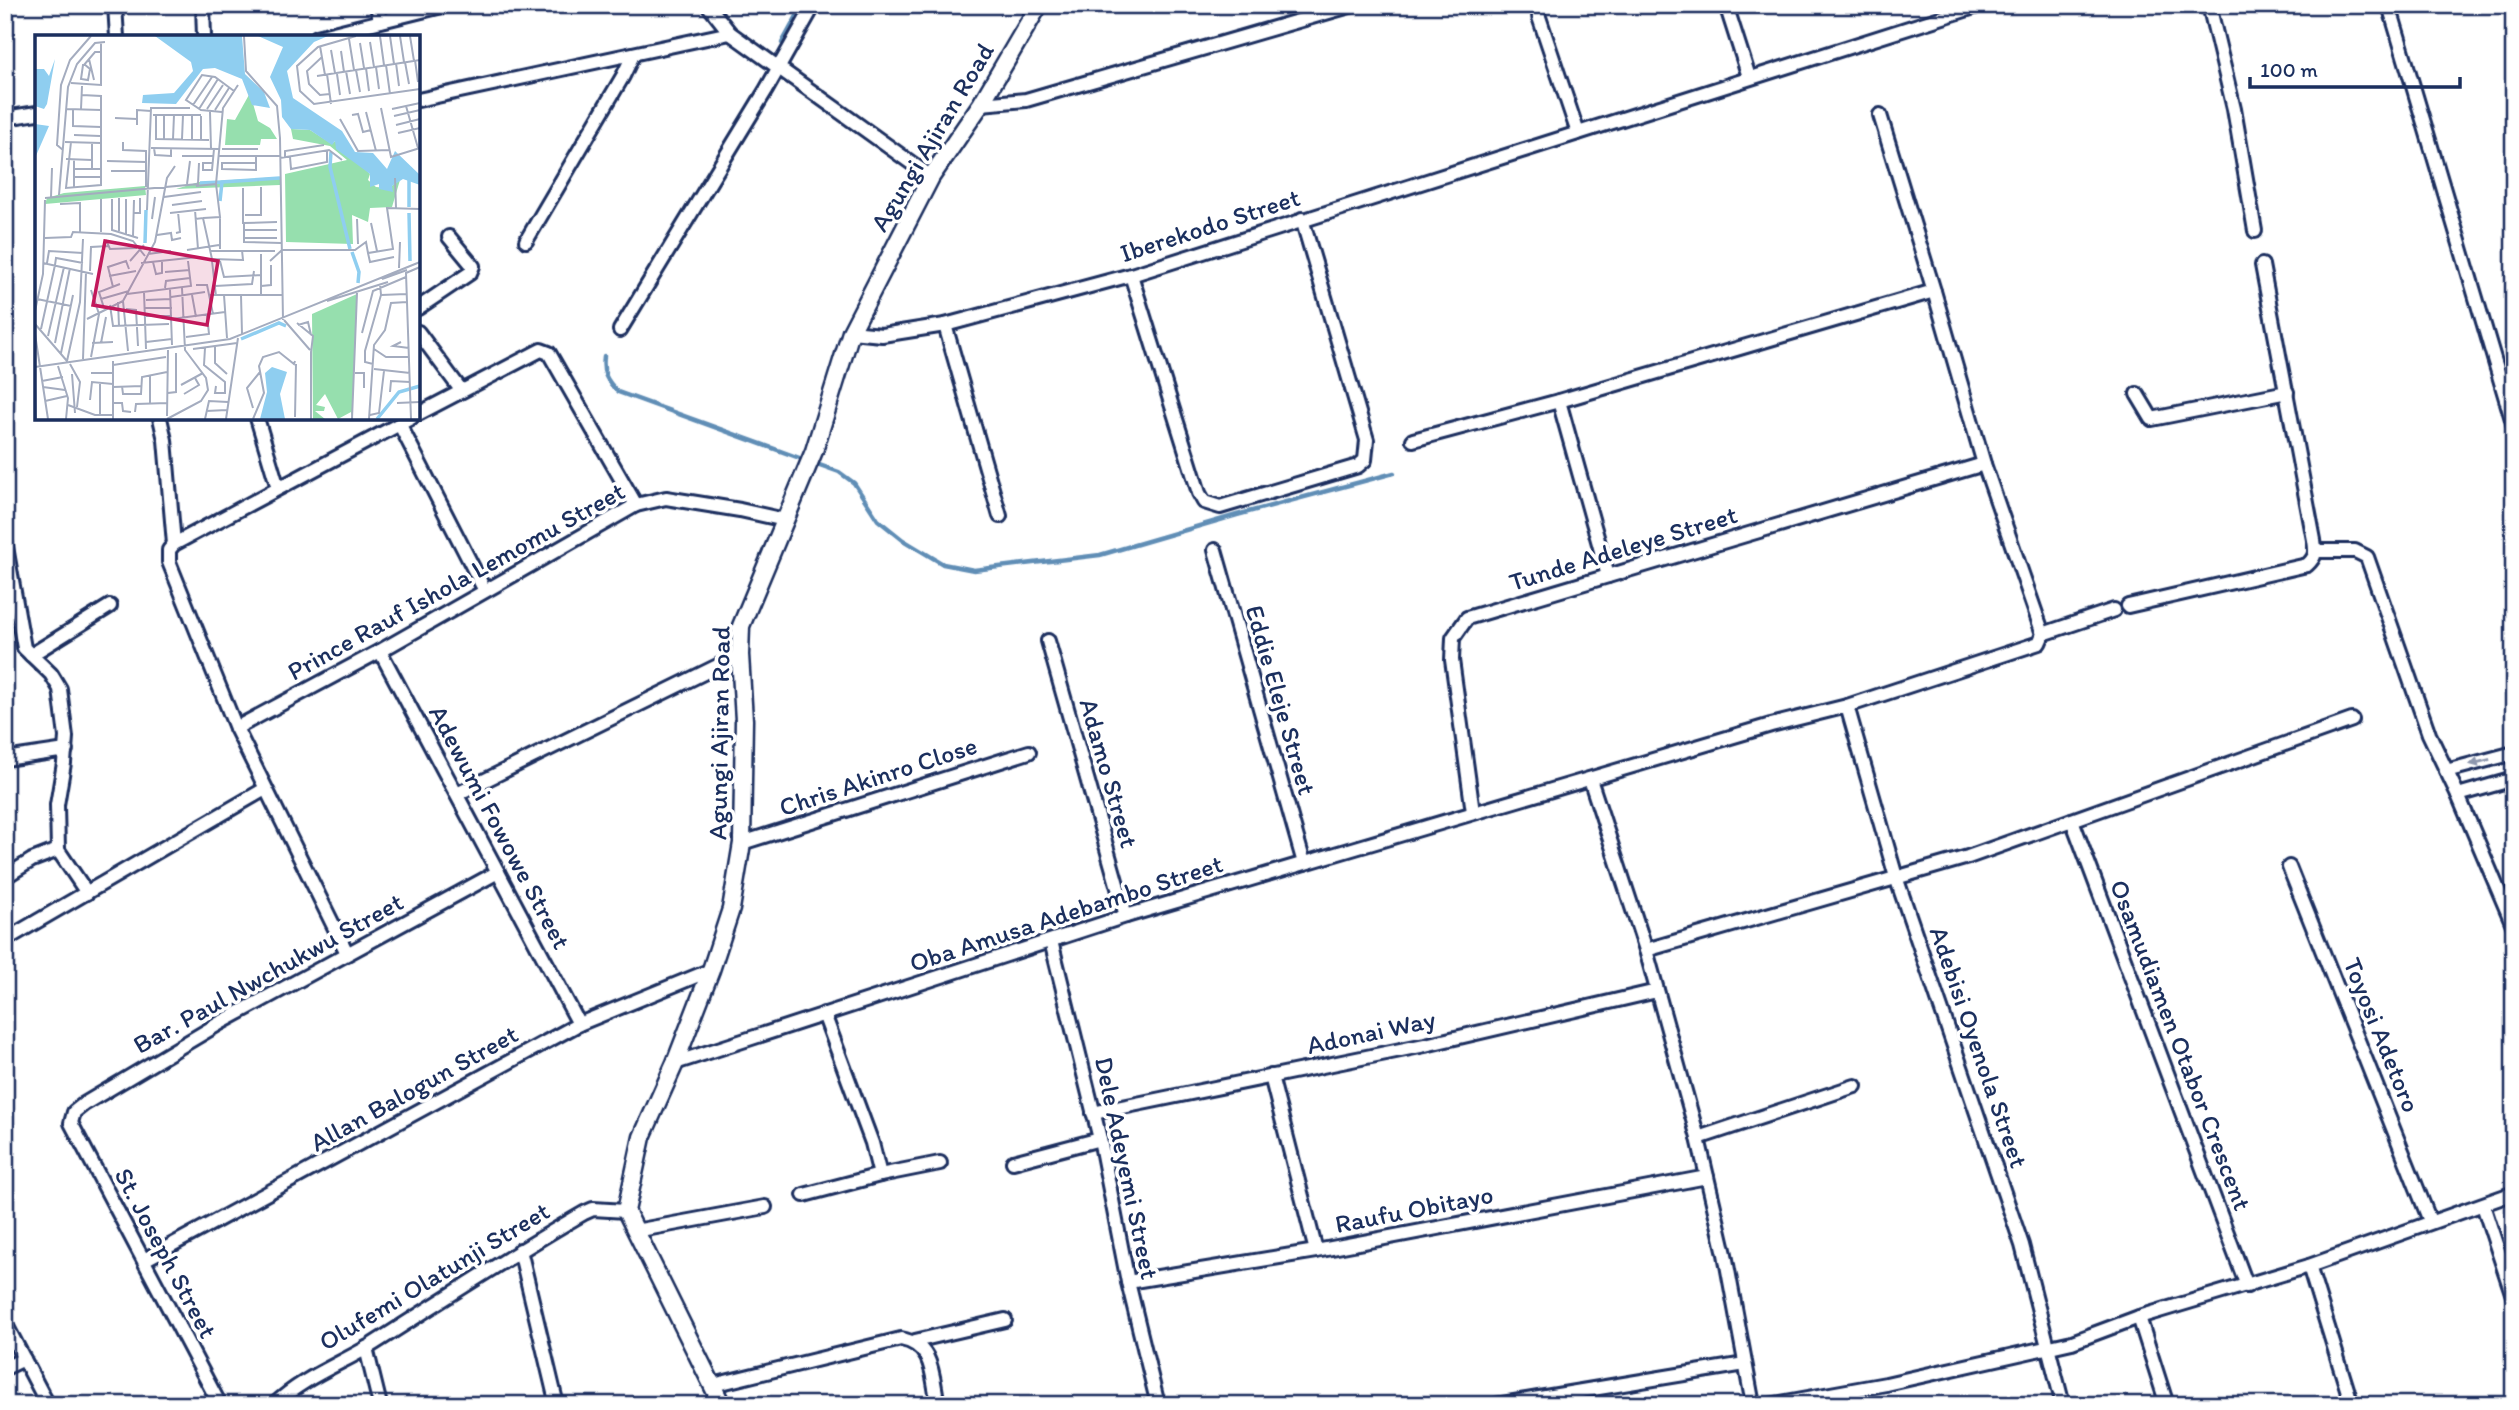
<svg xmlns="http://www.w3.org/2000/svg" width="2519" height="1410" font-family="Itim,sans-serif">
<rect width="100%" height="100%" fill="#fff"/>
<filter id="ink" filterUnits="userSpaceOnUse"><feTurbulence type="fractalNoise" baseFrequency=".0143" numOctaves="2"/><feDisplacementMap in="SourceGraphic" scale="14" xChannelSelector="R" yChannelSelector="G"/><feConvolveMatrix kernelMatrix="1 2 1 2 8 2 1 2 1" color-interpolation-filters="sRGB"/></filter>
<g filter="url(#ink)">
<g fill="none" stroke-linecap="round" stroke-linejoin="round">
<g stroke="#618eb6" stroke-width="4.5">
<polyline points="782,43 803,5"/>
<path d="M604 356C602 373 606 380 618 392L805 460"/>
<polyline points="814,463 839,472 854,483 878,520 903,540 943,564 974,570 1100,555 1237,515 1394,473"/>
</g>
<g stroke="#1b2f5e" stroke-width="18">
<g id="minor">
<polyline points="115,5 117,37"/>
<polyline points="203,5 204,37"/>
<polyline points="377,5 380,21"/>
<polyline points="708,5 730,33 931,177"/>
<polyline points="1726,5 1749,77"/>
<polyline points="2209,5 2234,109 2255,231"/>
<polyline points="2391,12 2514,426"/>
<polyline points="1539,17 1578,133"/>
<polyline points="317,37 446,5"/>
<polyline points="418,100 730,33"/>
<polyline points="981,104 1026,100 1353,5"/>
<polyline points="5,118 37,113"/>
<polyline points="526,241 623,76 633,55"/>
<polyline points="1131,275 1199,493 1204,502 1220,507 1358,466 1365,460 1367,440 1302,219"/>
<polyline points="418,308 470,273 473,266 449,237"/>
<polyline points="945,325 1000,516"/>
<polyline points="620,330 766,90 814,5"/>
<polyline points="418,332 461,390"/>
<polyline points="851,332 882,335 945,325 1131,275 1981,5"/>
<polyline points="2137,394 2152,419 2287,392"/>
<polyline points="1559,401 1608,576"/>
<polyline points="418,414 541,350 549,353 636,505"/>
<polyline points="160,418 165,440 174,544"/>
<polyline points="257,418 278,488"/>
<polyline points="400,425 484,589"/>
<polyline points="1413,440 1559,401 1934,291"/>
<polyline points="5,541 24,648 51,674 60,689 66,737 64,763 57,805 58,850 87,893"/>
<polyline points="1215,550 1304,863"/>
<polyline points="2316,551 2355,551 2367,557 2429,734 2458,795 2514,927"/>
<path d="M2128 606 2307 565C2316 557 2316 552 2314 540L2262 265"/>
<polyline points="2043,634 2114,610"/>
<polyline points="1048,641 1126,916"/>
<polyline points="380,651 579,1024"/>
<polyline points="31,655 110,606"/>
<polyline points="1847,706 1896,877 2022,1245 2063,1405"/>
<polyline points="236,728 380,651 636,505 666,498 740,510 785,520"/>
<polyline points="5,759 66,750"/>
<polyline points="2446,771 2514,753"/>
<polyline points="1590,779 1646,950 1698,1138 1725,1254 1753,1405"/>
<polyline points="457,794 740,655"/>
<polyline points="2458,795 2514,779"/>
<polyline points="1473,812 1452,660 1453,638 1467,618 1984,464"/>
<polyline points="2072,820 2247,1286"/>
<polyline points="742,843 1029,752"/>
<polyline points="2289,867 2430,1221"/>
<polyline points="5,877 32,860 58,850"/>
<polyline points="5,940 265,789"/>
<polyline points="1051,941 1100,1139 1128,1282 1158,1405"/>
<polyline points="1646,950 1968,857 2352,720"/>
<polyline points="347,953 236,728 169,562 169,550 174,544 411,418"/>
<polyline points="824,1014 872,1143 880,1175"/>
<polyline points="675,1063 1126,916 1771,725 1847,706 2039,643 2043,634 1984,464 1934,291 1880,115"/>
<polyline points="1271,1076 1316,1251"/>
<polyline points="1093,1113 1425,1045 1657,991"/>
<polyline points="1698,1138 1855,1086"/>
<polyline points="1013,1162 1100,1139"/>
<polyline points="804,1195 880,1175 940,1163"/>
<polyline points="2483,1205 2514,1299"/>
<polyline points="635,1231 765,1207"/>
<polyline points="520,1250 557,1405"/>
<polyline points="144,1260 579,1024 711,970"/>
<polyline points="2309,1266 2352,1405"/>
<polyline points="1128,1282 1316,1251 1707,1177"/>
<polyline points="2139,1317 2167,1405"/>
<polyline points="5,1323 48,1405"/>
<polyline points="915,1341 1005,1320"/>
<polyline points="366,1348 380,1405"/>
<polyline points="5,1368 24,1359"/>
<path d="M713 1385 901 1339C934 1345 932 1376 938 1405"/>
<polyline points="220,1405 71,1123 74,1112 84,1104 220,1023 498,872"/>
<path d="M274 1405C301 1379 338 1365 370 1346 441 1301 511 1255 584 1213L593 1209 626 1211"/>
<polyline points="1496,1405 1745,1364"/>
<polyline points="1769,1405 1886,1384 2072,1342 2139,1317 2309,1266 2514,1193"/>
</g>
</g>
<g stroke="#1b2f5e" stroke-width="21">
<polyline id="tertiary" points="722,1405 626,1211 642,1137 675,1063 711,970 731,909 742,843 744,720 740,655 741,626 814,451 851,332 931,177 981,104 1039,5"/>
</g>
<use href="#minor" stroke="#fff" stroke-width="12"/>
<use href="#tertiary" stroke="#fff" stroke-width="16"/>
</g>
<defs><path id="oneway-solid" d="M-6-.8H1V-3.2L6.5 0L1 3.2V.8H-6Z" transform="scale(1.75)"/></defs>
<use fill="#8d97ae" href="#oneway-solid" transform="translate(2480 762) rotate(166)"/>
</g>
<g text-anchor="middle" dominant-baseline="central" stroke-width="7" stroke-linejoin="round" paint-order="stroke">
<g font-size="26" fill="#1b2f5e" stroke="#fff">
<text transform="translate(932 137) rotate(-59)">Agungi Ajiran Road</text>
<text transform="translate(1210 225) rotate(-18)">Iberekodo Street</text>
<text transform="translate(1623 548) rotate(-17)">Tunde Adeleye Street</text>
<text transform="translate(456 581) rotate(-29)">Prince Rauf Ishola Lemomu Street</text>
<text transform="translate(1281 700) rotate(74)">Eddie Eleje Street</text>
<text transform="translate(719 733) rotate(-89)">Agungi Ajiran Road</text>
<text transform="translate(1109 773) rotate(74)">Adamo Street</text>
<text transform="translate(878 776) rotate(-18)">Chris Akinro Close</text>
<text transform="translate(500 827) rotate(62)">Adewumi Fowowe Street</text>
<text transform="translate(1066 913) rotate(-18)">Oba Amusa Adebambo Street</text>
<text transform="translate(268 973) rotate(-29)">Bar. Paul Nwchukwu Street</text>
<text transform="translate(1371 1032) rotate(-12)">Adonai Way</text>
<text transform="translate(2382 1035) rotate(68)">Toyosi Adetoro</text>
<text transform="translate(2181 1045) rotate(69)">Osamudiamen Otabor Crescent</text>
<text transform="translate(1979 1047) rotate(71)">Adebisi Oyenola Street</text>
<text transform="translate(414 1088) rotate(-29)">Allan Balogun Street</text>
<text transform="translate(1127 1168) rotate(78)">Dele Adeyemi Street</text>
<text transform="translate(1414 1209) rotate(-11)">Raufu Obitayo</text>
<text transform="translate(166 1253) rotate(62)">St. Joseph Street</text>
<text transform="translate(434 1276) rotate(-31)">Olufemi Olatunji Street</text>
</g>
</g>
<g transform="translate(35 35)">
<rect width="385" height="385" fill="#fff"/>
<path d="M245 142V150L141 154 164 147ZM110 151 111 160 10 169 12 163 29 158Z" fill="#96dfae"/>
<path d="M322 259 317 384 316 377 303 384 290 359 281 370 290 372 289 376H280L290 384H278L277 279Z" fill="#96dfae"/>
<path d="M215 58 223 86 235 93 242 104H226L225 110H190L192 84 200 85ZM256 94 275 95 297 109 300 106 335 139 333 145 341 152 354 153 365 145 357 172 335 173 333 187 317 180 318 209 251 207 250 139 312 125 295 111 258 104Z" fill="#96dfae"/>
<path d="M120 1H207L210 39 229 57 235 73 217 70 207 44 180 33 168 34 141 69 107 68 108 60 139 58 158 36 156 27ZM223 1H293L279 7 252 36 258 63 307 96 320 117 338 118 352 134 360 116 385 140V150L368 144 357 151 358 157 344 154V149L335 152V139L301 114 300 106 297 110 275 95 256 94 247 82 246 65 235 42 248 12ZM20 24 12 69 9 74 0 71V34H9L14 41ZM0 89 14 91 0 123ZM237 332 252 337 245 359 250 384H225L232 357 230 338Z" fill="#8fcef0"/>
<path fill="none" stroke="#8fcef0" stroke-width="3.5" d="M296 117 295 132 315 214M374 145V172M165 148 187 147M185 166 187 147 245 143M374 178 375 226M110 208 111 175M317 217 324 237 323 248M206 304 244 288 251 291M342 384 364 357 385 351"/>
<path fill="none" stroke="#a4acbf" stroke-width="2" d="M209 1 211 36 242 71 245 103M321 1 283 12 262 31 265 56 279 69 385 54M345 1 349 30M355 1 359 29M365 1 369 27M375 1 379 26M314 4 319 35M335 7 339 32M325 8 329 33M285 11 290 40M296 15 300 38M306 16 309 37M287 22 272 36 274 49 285 60 295 59M54 24 59 45M380 25 383 47M370 27 374 49M361 28 364 51M49 29 55 34 53 45 46 44 48 30H49L60 17H66M351 30 355 59M341 32 344 54M331 33 334 56M321 35 325 57M311 36 315 59M292 39 296 69M302 39 305 60M282 41 385 25M36 48 66 50V7M158 70 177 42M371 71 383 113M346 73 356 122 385 113M32 74 66 75M38 74V91L66 92M46 74 47 51M164 74 183 44M172 74 188 50M357 74 385 68M180 75 194 53M175 77 176 114M187 77 166 75 151 65 167 40 180 42 199 56M331 77 341 116M118 80H166M121 80V104L174 105M317 80 323 79 328 97 336 95M359 81 385 75M80 83 102 84M305 84 323 116 355 115M102 90V75L116 76M361 90 385 84M363 98 385 93M39 100 65 101M245 103 248 285M129 104V80M138 104 139 80M147 104 148 80M166 104V81M157 105V80M30 107 66 108M36 107 31 153 66 150V61L47 60M88 107V115L111 116V152M116 113 184 114M119 113 120 120 136 121V114M187 114H223M28 115 22 110 26 50 35 25 56 1M147 121H179M183 121H245M255 122 256 134 292 127V116M245 123 294 115 307 125M250 123V116L289 110M31 124 57 125M39 125V152M72 126 111 127M178 128H168V135H177L179 114M221 128H187V134L221 135V121M39 134H65M57 134V108M76 136H111M40 142H66M360 143 361 173M152 149 155 126M161 151 181 149 188 73 203 50M24 160 33 52 42 29 60 8 70 7M16 162 17 133M129 162 166 157M10 163 163 149 164 128M66 164V197M77 164V195L103 203M25 169 45 168V197M137 170 167 166M112 175 116 73H155M160 175 163 214M98 178H105V163M135 178 171 174M210 180H226V152M185 182V214M168 183 185 182 181 149M117 184 120 162M160 184 168 183 177 224 208 225 207 215M322 184 323 209M242 187 209 188V207L246 208M336 188 342 216M208 189V153M209 195H242M84 196V163M141 198 145 197 143 177M91 199V164M122 200 136 198 137 205 146 203M98 201 99 165M10 203 36 202 38 197 76 199 98 206 110 221M209 203H242M71 205 75 214 102 213M152 215 184 210M175 216H240M333 218 335 227 359 222M113 219 136 216M226 219V260M95 226 109 210M177 226 181 261M185 226 189 242 226 240M235 226 247 215H320L331 207 333 218 358 214 352 173 385 174M118 227 121 239 127 238V227M8 228 58 239M12 228 14 216 48 218M106 228 163 222M20 230 21 223 48 228M364 233 365 207M55 236 56 212 74 211M130 237 155 235M74 241 101 236M347 244 372 235M161 250H172L178 279M180 251 217 249 219 236M226 251 236 250V230M78 252 73 232 91 226 94 234M130 253 131 246 155 243M135 254 137 310M109 257 111 314M92 259 156 251 153 226M157 260 161 282M174 260H247M189 260 192 303M206 260 207 299M346 260 372 259M136 262 170 257M2 264 36 271M66 264 94 256M111 265 136 264M292 266 353 247M83 267 84 291M75 270 78 291 134 289M69 273 64 257 85 249M110 273H137M91 274 101 275 103 311M0 276 8 239 10 165M111 281H137M52 284 88 266M137 284 190 277M249 285 275 315M262 288 278 301 276 317M0 289 32 326M263 290 273 287 276 300M6 294 20 230M327 298 338 256 371 242M0 299 13 384M13 301 29 232M151 302 174 299 172 280M111 307 137 304M366 307 358 311 374 313M20 308 35 233M57 308 78 307M66 308 71 282M180 312V328L192 339M170 313 169 330 190 347V358H180L181 351M158 314 202 308M339 314 351 322H374M93 316 88 266 120 207 132 143 140 131M276 317V384M26 318 38 260M56 322 64 279 56 255M48 324 51 237M32 326 45 267 48 204M78 326V384M35 329 45 347 42 372M338 329 330 327V316L346 260 345 249M78 330 131 322M23 331 33 363 31 384M0 332 195 304 385 227M339 334 375 338M56 338H78M320 338H329V353M37 339 40 378M7 346 28 342M0 347 1 384M65 348V380M146 350 168 338M87 351 88 359H106L107 342 132 337M8 352 30 355M78 352 107 351M355 357 356 346 375 347M133 358 141 357V318M149 359 164 350 160 343M55 365 57 347 78 349M10 366 32 361M78 368H87L88 376 96 377M115 368V341M362 368 385 367M33 370 60 380H78M218 373 212 353 225 337M171 376 192 375M100 377 101 369 133 368M335 380 344 378 349 336M132 381 133 315M260 382 261 329M132 384 166 366 173 355 171 343 150 315 147 253M170 384 174 366 193 367M191 384 203 303M218 384 229 358 224 331 228 322 244 317 259 329 260 326M317 384 322 258M334 384 339 310 350 295 356 268 372 267M376 384 371 238 385 232"/>
<path fill="#c2185b" fill-opacity="0.15" stroke="#c2185b" stroke-width="3.5" d="M70 206 183 226 172 290 58 270Z"/>
<rect width="385" height="385" fill="none" stroke="#1b2f5e" stroke-width="3.5"/>
</g>
<rect width="2519" height="1410" fill="none" stroke="#fff" stroke-width="28"/>
<rect x="14" y="14" width="2491" height="1382" fill="none" stroke="#1b2f5e" stroke-width="2.5" filter="url(#ink)"/>
<path d="M2250 77v10h210v-10" fill="none" stroke="#1b2f5e" stroke-width="3.5"/>
<text x="2260" y="77" font-size="21" fill="#1b2f5e" stroke="#ffffff" stroke-width="5" paint-order="stroke">100 m</text>
</svg>
